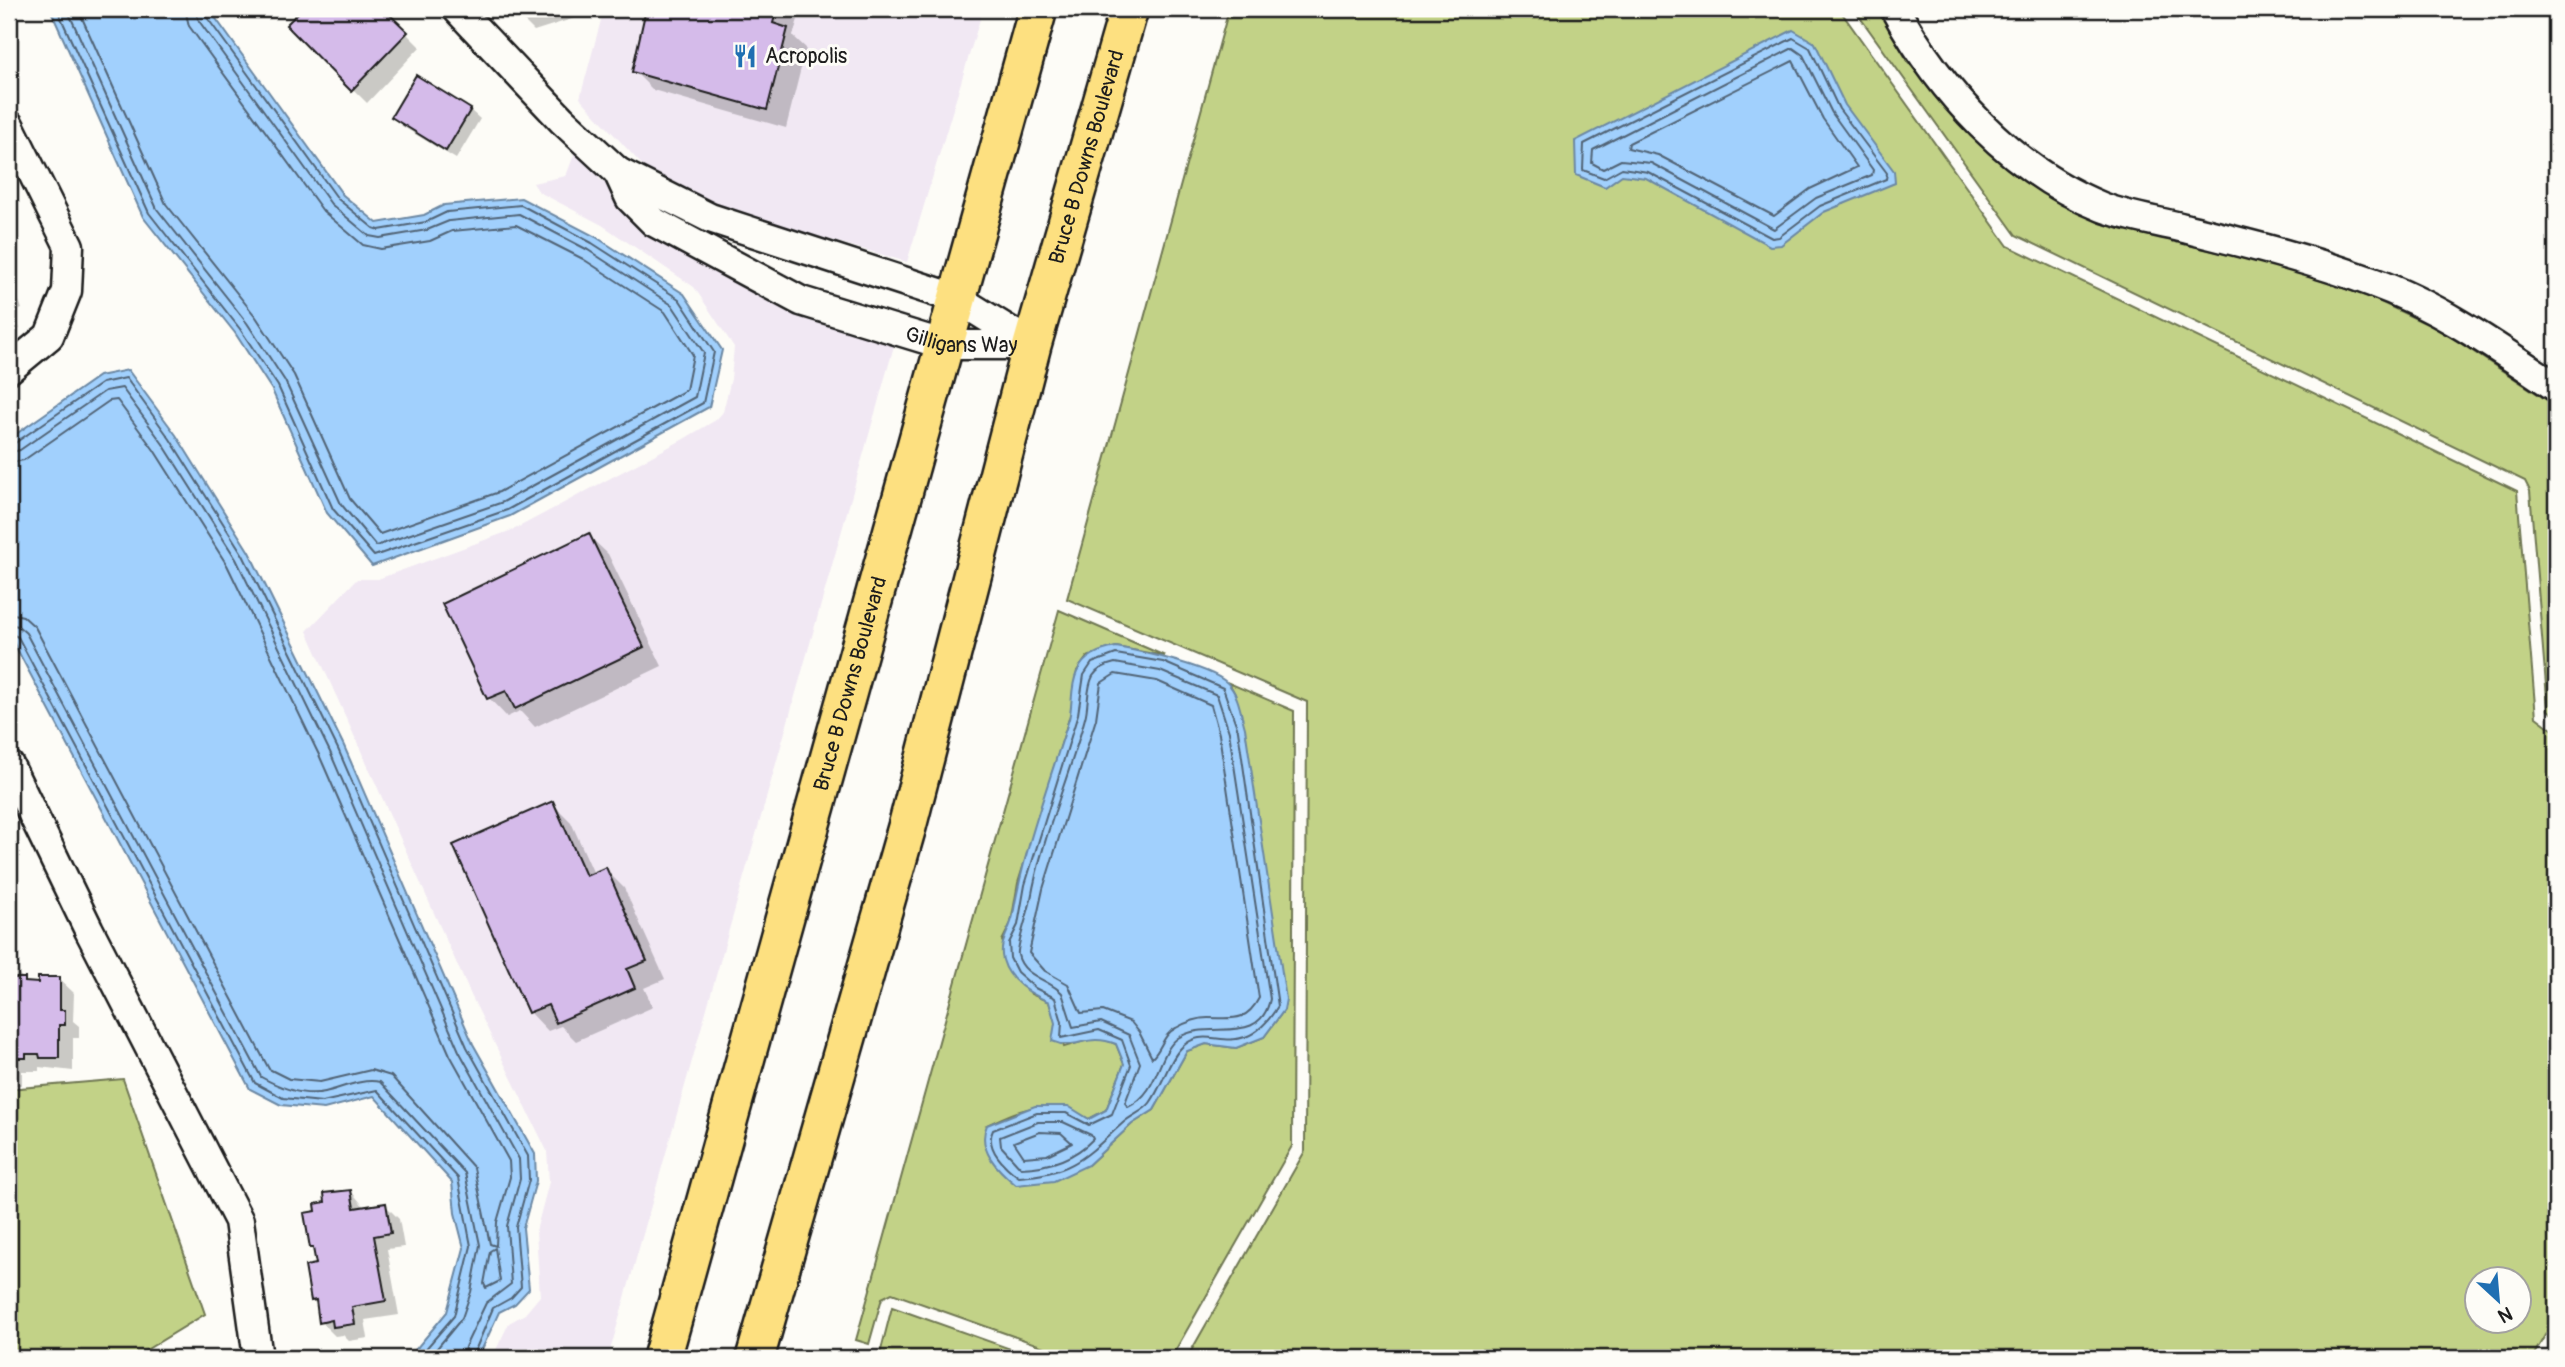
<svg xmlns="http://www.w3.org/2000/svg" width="2565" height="1367" font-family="Pangolin,sans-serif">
<rect width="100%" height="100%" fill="#fdfcf7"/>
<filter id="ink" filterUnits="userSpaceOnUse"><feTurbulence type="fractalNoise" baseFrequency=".0143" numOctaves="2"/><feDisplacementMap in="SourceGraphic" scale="14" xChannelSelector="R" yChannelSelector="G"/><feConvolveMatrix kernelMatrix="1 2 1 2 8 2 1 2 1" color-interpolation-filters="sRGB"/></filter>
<g filter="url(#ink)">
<g fill="#f1e8f3">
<polygon points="604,9 983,9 907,262 716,207 644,167 580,98"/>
<polygon points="575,152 600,175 599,179 607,183 620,209 648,236 795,316 894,346 608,1358 492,1358 509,1323 525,1314 540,1296 536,1231 549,1182 547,1151 470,993 307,631 357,579 378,579 515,529 682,440 716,420 723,412 731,379 734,347 694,287 602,225 539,192 533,183 566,176"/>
</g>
<g fill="#c2d287" stroke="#6f7752" stroke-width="2" fill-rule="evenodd">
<path d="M1229 9H1839L2008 246 2517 491 2536 717 2556 732V1316L2532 1358H1187L1305 1151 1307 702 1067 599ZM2478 1280H2520V1322H2478Z"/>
<polygon points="1854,9 1878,9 1908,62 1965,129 2026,183 2100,223 2291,270 2372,298 2442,331 2556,406 2556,716 2548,710 2530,491 2525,481 2016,235"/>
<path d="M1059 610 1165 656 1116 647 1087 657 1077 671 1071 712 1018 883 1011 923 1002 941 1031 994 1049 1002 1064 1047 1098 1037 1116 1044 1124 1064 1106 1110 1089 1119C1051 1096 1025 1107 987 1125L1088 1165 1132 1124 1154 1110 1187 1051 1206 1044 1236 1048 1264 1037 1284 1010 1235 694 1229 683 1294 711 1292 1146 1171 1358H1075L892 1293 882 1298 869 1344 856 1340Z"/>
<polygon points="123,1079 205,1314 133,1358 9,1358 9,1089"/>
<polygon points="892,1307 1036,1358 879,1358"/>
</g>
<g fill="#a1d0fd" stroke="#6c88a3" stroke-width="2">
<polygon points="50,9 209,9 343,195 377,223 424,215 444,205 521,198 596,237 684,294 722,350 709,407 510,516 372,566 327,513 272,390 235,333 143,217"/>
<polygon points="1793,30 1815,43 1845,105 1894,171 1895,183 1824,212 1781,245 1770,246 1646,178 1622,175 1605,187 1576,175 1575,141"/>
<polygon points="128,370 176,435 249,552 344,746 473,1044 535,1154 536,1181 523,1228 529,1289 515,1304 499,1312 478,1358 412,1358 411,1355 447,1312 464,1248 455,1213 452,1182 374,1096 324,1109 281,1105 250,1089 9,634 9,439 99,376"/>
<path d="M1116 647C1139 651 1218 668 1230 686 1239 697 1241 715 1245 728L1286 999 1284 1010 1264 1037 1236 1048 1206 1044 1187 1051 1154 1110 1132 1124 1088 1165 1054 1181 1016 1185C998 1170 976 1149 987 1125L1035 1106H1068L1089 1119 1106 1110 1124 1064 1116 1044C1085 1032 1077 1052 1052 1041L1055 1023 1049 1002C1031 994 1009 982 1003 960 998 943 1010 931 1013 915 1024 848 1049 783 1069 719 1073 704 1070 687 1077 672 1084 656 1099 650 1116 647Z"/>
</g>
<g fill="#0003">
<polygon points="304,9 382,9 420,47 367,103 288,25"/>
<polygon points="517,9 603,9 534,31 520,17"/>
<polygon points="648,9 801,9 793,36 806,48 786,128 653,90 634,71"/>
<polygon points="417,78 470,110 480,119 456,159 402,126 393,117"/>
<polygon points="9,274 22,309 14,312 20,329 9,333"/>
<polygon points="589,536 608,554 662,666 535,727 520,711 507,717 489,698"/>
<polygon points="552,803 571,822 594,874 605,869 624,888 665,979 644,988 653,1007 576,1041 561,1026 548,1031 530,1012"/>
<polygon points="9,965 29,984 59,979 74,993 73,1021 79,1026 79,1038 73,1038 73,1071 39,1067 39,1071 22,1071 22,1085 13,1085 9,1080"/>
<polygon points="351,1191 365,1208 385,1205 399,1219 404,1247 387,1249 399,1315 365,1320 368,1338 349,1341 343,1335 335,1336 321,1322 319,1306 312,1300 318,1266 316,1252 311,1248 318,1213 327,1203"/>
</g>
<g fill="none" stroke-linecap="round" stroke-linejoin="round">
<g stroke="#516476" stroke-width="2">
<polyline points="57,9 149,213 240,329 278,386 333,509 374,556 507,510 703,403 714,352 679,299 592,243 521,205 447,212 426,222 379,230 373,228 338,199 206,16 204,9"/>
<polyline points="67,9 157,209 247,323 285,381 341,504 376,546 503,502 695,397 704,353 672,305 588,250 519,214 449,221 427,230 380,238 369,236 331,204 199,21 195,9"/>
<polyline points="78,9 166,204 256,317 294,375 350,499 380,534 499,492 686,390 693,355 665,312 583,259 516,225 452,231 430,241 381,249 363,245 323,211 189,26 185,9"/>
<polygon points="1793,38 1810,48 1839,109 1887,173 1886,179 1820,206 1779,237 1772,238 1648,172 1622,168 1604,178 1583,170 1584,144"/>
<polygon points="1793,48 1803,55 1832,113 1873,170 1872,175 1816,198 1774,229 1651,163 1621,160 1603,169 1592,163 1593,150"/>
<polygon points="1793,61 1823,119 1857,167 1810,189 1774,216 1658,155 1628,148 1629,143"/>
<polyline points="9,444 15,443 102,383 126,378 170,439 243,555 338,749 467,1047 528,1156 529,1180 516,1227 521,1287 511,1298 493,1308 472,1358"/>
<polyline points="9,453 20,450 105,391 122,388 163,444 236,559 330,752 459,1051 519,1159 520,1179 507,1226 511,1284 486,1303 465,1347 463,1358"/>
<polyline points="9,463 24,460 109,401 117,400 154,450 227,565 320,757 450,1055 509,1161 510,1177 497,1222 496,1246 490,1244 474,1168 391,1076 371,1070 320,1082 289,1079 269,1069 35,627 23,616 9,613"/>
<path d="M9 624 18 626 26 633 261 1077C279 1087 303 1097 325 1092 342 1088 362 1078 380 1082L465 1173 480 1245 471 1292 462 1318 429 1358"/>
<polyline points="9,633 18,637 255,1083 283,1098 322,1102 377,1090 458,1178 471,1246 454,1316 418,1358"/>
<path d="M1116 654 1163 662 1223 688 1238 730 1278 1006C1240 1068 1209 1019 1182 1047 1169 1059 1162 1087 1150 1103 1144 1111 1132 1115 1124 1122 1086 1156 1073 1174 1019 1177 1006 1168 984 1148 993 1130L1037 1113H1066L1089 1125 1112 1114 1131 1065 1122 1040 1099 1030 1061 1038 1062 1022 1055 998 1035 988 1017 972 1010 958 1009 943 1018 925 1025 885 1078 714 1084 675 1092 663Z"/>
<path d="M1115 663 1160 671 1217 695 1229 732 1270 999C1260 1048 1208 1018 1178 1038 1157 1053 1160 1092 1128 1107L1125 1103 1140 1063 1129 1035 1101 1022 1073 1027 1062 993C1049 979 1023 977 1018 955 1016 947 1029 911 1031 899 1042 837 1069 778 1085 718 1089 705 1086 689 1093 676 1098 668 1106 665 1115 663Z"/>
<path d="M1115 674 1157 681 1211 705 1219 734 1259 998C1246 1023 1232 1018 1208 1018 1198 1018 1185 1023 1176 1028 1163 1034 1162 1049 1152 1058L1139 1032 1131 1022 1103 1011 1081 1013 1068 984 1045 971 1029 953 1043 889 1096 719 1101 683Z"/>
<path d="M1038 1122H1063L1091 1135 1093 1139C1074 1159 1049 1167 1021 1168L1001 1146 1000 1137Z"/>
<polygon points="1040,1132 1061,1133 1072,1143 1047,1155 1024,1157 1014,1142"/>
<polygon points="495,1248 500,1281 486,1288 484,1284 490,1251"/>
</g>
</g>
<g fill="#d5bbea" stroke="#1c1c1c" stroke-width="2">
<polygon points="302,9 384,9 408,32 351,91 286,25"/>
<polygon points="516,9 547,9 519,18"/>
<polygon points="646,9 777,9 773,23 788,28 767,110 632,72"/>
<polygon points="416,75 471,109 446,151 391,117"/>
<polygon points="589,533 644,647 515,709 506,691 487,699 442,604"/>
<polygon points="553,801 586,876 606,867 647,961 627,969 635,988 556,1023 548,1005 528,1013 453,845"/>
<polygon points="9,963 10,978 25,978 25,982 38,983 38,977 60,977 60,1010 65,1010 65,1025 59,1025 59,1058 40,1058 39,1054 26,1054 26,1058 9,1058"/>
<polygon points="351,1190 354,1208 386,1203 391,1233 374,1236 386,1301 352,1307 355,1324 333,1327 332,1320 319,1323 316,1300 311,1301 305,1266 316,1264 313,1248 310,1248 304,1213 316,1211 315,1204 325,1202 324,1193"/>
</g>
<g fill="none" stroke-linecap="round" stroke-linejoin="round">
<g stroke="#1c1c1c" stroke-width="33">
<g id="minor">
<polyline points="457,9 562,120 618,172 710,218 958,299 1032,345"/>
<path d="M1895 9C1940 91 2012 171 2102 207 2127 217 2157 221 2184 228 2248 244 2310 259 2372 282 2439 306 2498 348 2556 387"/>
<polyline points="9,125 69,246 67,291 49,336 9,369"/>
<path id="s1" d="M618 172 630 198 654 222 801 301 945 345H1032"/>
<polyline points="9,765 89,930 239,1221 258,1358"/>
</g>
</g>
<g stroke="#1c1c1c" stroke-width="42">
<g id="major">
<path id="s2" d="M662 1358 1038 9"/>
<path id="s3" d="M755 1358 907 827 1032 345 1129 9"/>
</g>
</g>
<use href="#minor" stroke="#fdfcf7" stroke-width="28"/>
<use href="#major" stroke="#fde080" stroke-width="37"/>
</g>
</g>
<defs>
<g id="restaurant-bare" transform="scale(1.89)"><path d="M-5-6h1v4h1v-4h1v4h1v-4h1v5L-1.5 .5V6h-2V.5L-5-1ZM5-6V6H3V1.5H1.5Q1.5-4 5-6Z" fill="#1f6fb2" stroke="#fdfcf7" stroke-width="2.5" paint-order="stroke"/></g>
</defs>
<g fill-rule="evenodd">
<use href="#restaurant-bare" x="745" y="56"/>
</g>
<g text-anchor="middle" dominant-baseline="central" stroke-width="6" stroke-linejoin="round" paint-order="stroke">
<g font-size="21" fill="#1c1c1c" stroke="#fdfcf7" text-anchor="start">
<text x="765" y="56">Acropolis</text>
</g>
<g font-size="21" fill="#1c1c1c" stroke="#fdfcf7">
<text stroke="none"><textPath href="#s3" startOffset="1246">Bruce B Downs Boulevard</textPath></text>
<text stroke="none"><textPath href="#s1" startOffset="396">Gilligans Way</textPath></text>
<text stroke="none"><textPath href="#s2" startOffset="700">Bruce B Downs Boulevard</textPath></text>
</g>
</g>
<rect width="2565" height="1367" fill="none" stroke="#fdfcf7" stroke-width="35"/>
<rect x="18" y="18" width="2530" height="1332" fill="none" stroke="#1c1c1c" stroke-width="2.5" filter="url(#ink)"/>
<g transform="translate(2498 1300) rotate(154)"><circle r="33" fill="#fdfcf7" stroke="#a3a29f" stroke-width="2"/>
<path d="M0-5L12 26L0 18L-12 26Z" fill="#1f6fb2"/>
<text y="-10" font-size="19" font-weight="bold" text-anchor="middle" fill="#1c1c1c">N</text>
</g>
</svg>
